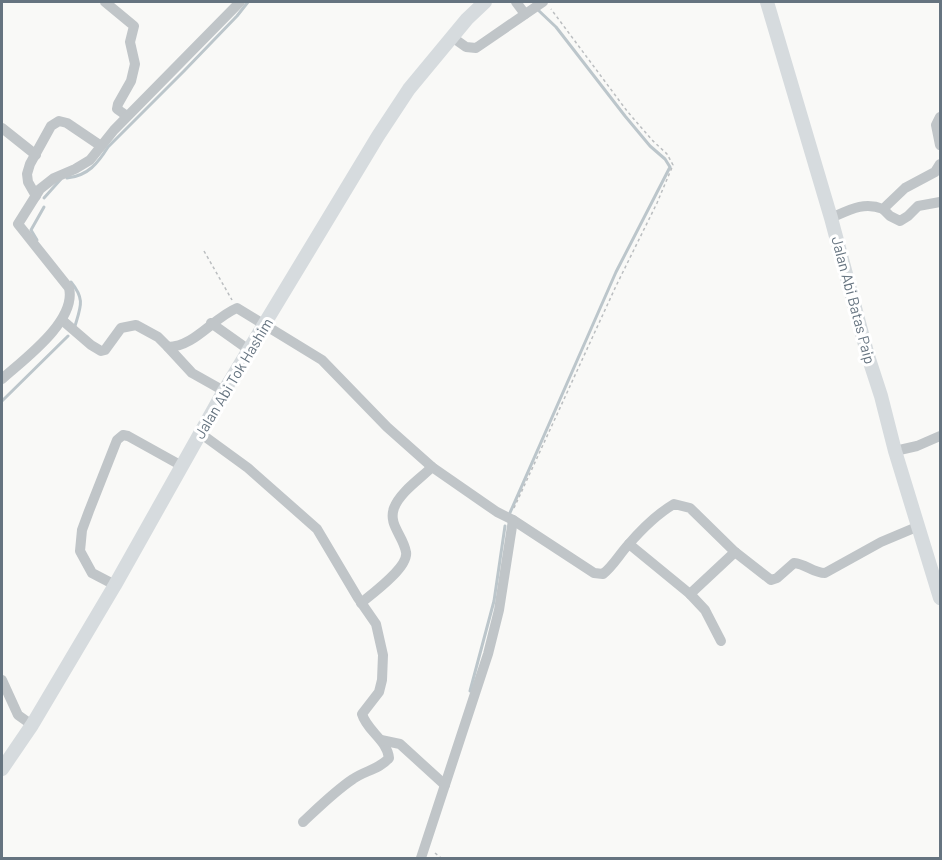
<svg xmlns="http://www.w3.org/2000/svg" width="942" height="860" font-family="Barlow,sans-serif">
<rect width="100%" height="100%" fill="#f9f9f7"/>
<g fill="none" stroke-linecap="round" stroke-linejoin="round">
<g stroke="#bcc6cb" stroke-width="3">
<path d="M67 178C88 176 98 163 108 147L184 71 237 16 248 2"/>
<polyline points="44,198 61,179"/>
<polyline points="37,240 31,230 44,207"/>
<path d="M71 282C85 299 81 306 75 326"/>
<polyline points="2,401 68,336"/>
<polyline points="509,515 616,272 670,167 665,159 650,146 625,116 556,27 537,9"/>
<polyline points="470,691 494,601 505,526"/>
</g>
<g stroke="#bbbec0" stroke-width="1.5" stroke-dasharray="3 3" stroke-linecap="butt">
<polyline points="204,251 232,300"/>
<polyline points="514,508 616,286 657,203 673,165 667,154 652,140 627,111 551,9"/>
<polyline points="435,853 441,858"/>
</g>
<g stroke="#c0c5c8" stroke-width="10">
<polyline points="105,2 134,26 130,42 135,64 131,81 118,104 117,109 127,116"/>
<polyline points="516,2 525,14"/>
<polyline points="452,37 466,47 476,48 543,2"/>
<polyline points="940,117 936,125 940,145"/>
<polyline points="2,128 36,155"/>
<polyline points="36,196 28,182 27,174 30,164 51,126 59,121 67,123 101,146"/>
<polyline points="883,209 890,216 900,221 908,216 918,206 940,202"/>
<path d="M831 218C849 210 864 201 883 209L905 188 935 172 940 164"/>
<path d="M62 320 91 345 101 351 105 350 121 328 136 325 158 337 168 347C194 347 213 318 237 308L322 360 387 427 432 467 497 512 513 520 594 573 603 574C613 566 619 555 628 545 641 530 657 514 674 504L690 508 735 552 771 580 777 578 794 563C806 564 813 573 825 573L881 542 919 526"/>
<polyline points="211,323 249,350"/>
<polyline points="168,347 192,373 224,391"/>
<path d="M2 379C23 360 77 321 69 288L18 224 40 189 54 178 75 169 90 160 114 130 240 2"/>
<path d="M200 433 248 468 317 529 358 598 376 624 383 655 382 680 379 692 362 714C367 731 387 740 389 758 380 769 364 771 353 779 335 791 319 807 303 822"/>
<polyline points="895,451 917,446 940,436"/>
<polyline points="629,544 690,594 705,610 721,641"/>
<polyline points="115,585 92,573 80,551 82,530 89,511 117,440 123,435 128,436 182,466"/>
<polyline points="690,594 735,552"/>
<path d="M361 603C372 594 409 567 406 552 403 535 388 525 394 508 400 492 420 479 432 467"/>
<polyline points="2,680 18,715 32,725"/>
<polyline points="381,740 400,744 445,785"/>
<polyline points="421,858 488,654 499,610 513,520"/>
</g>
<g stroke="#d6dbde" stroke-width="14">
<polyline points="767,2 831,218 868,356 881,396 895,451 940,598"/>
<polyline points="2,769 32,725 115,585 224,391 378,136 409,89 467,19 485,2"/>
</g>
</g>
<g text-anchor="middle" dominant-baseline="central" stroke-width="6" stroke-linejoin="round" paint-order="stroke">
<g font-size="15" fill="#667480" stroke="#fff">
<text transform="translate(854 300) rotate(75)">Jalan Abi Batas Paip</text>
<text transform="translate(233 378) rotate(-59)">Jalan Abi Tok Hashim</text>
</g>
</g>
<rect width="942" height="860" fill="none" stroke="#667480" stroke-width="6"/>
</svg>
